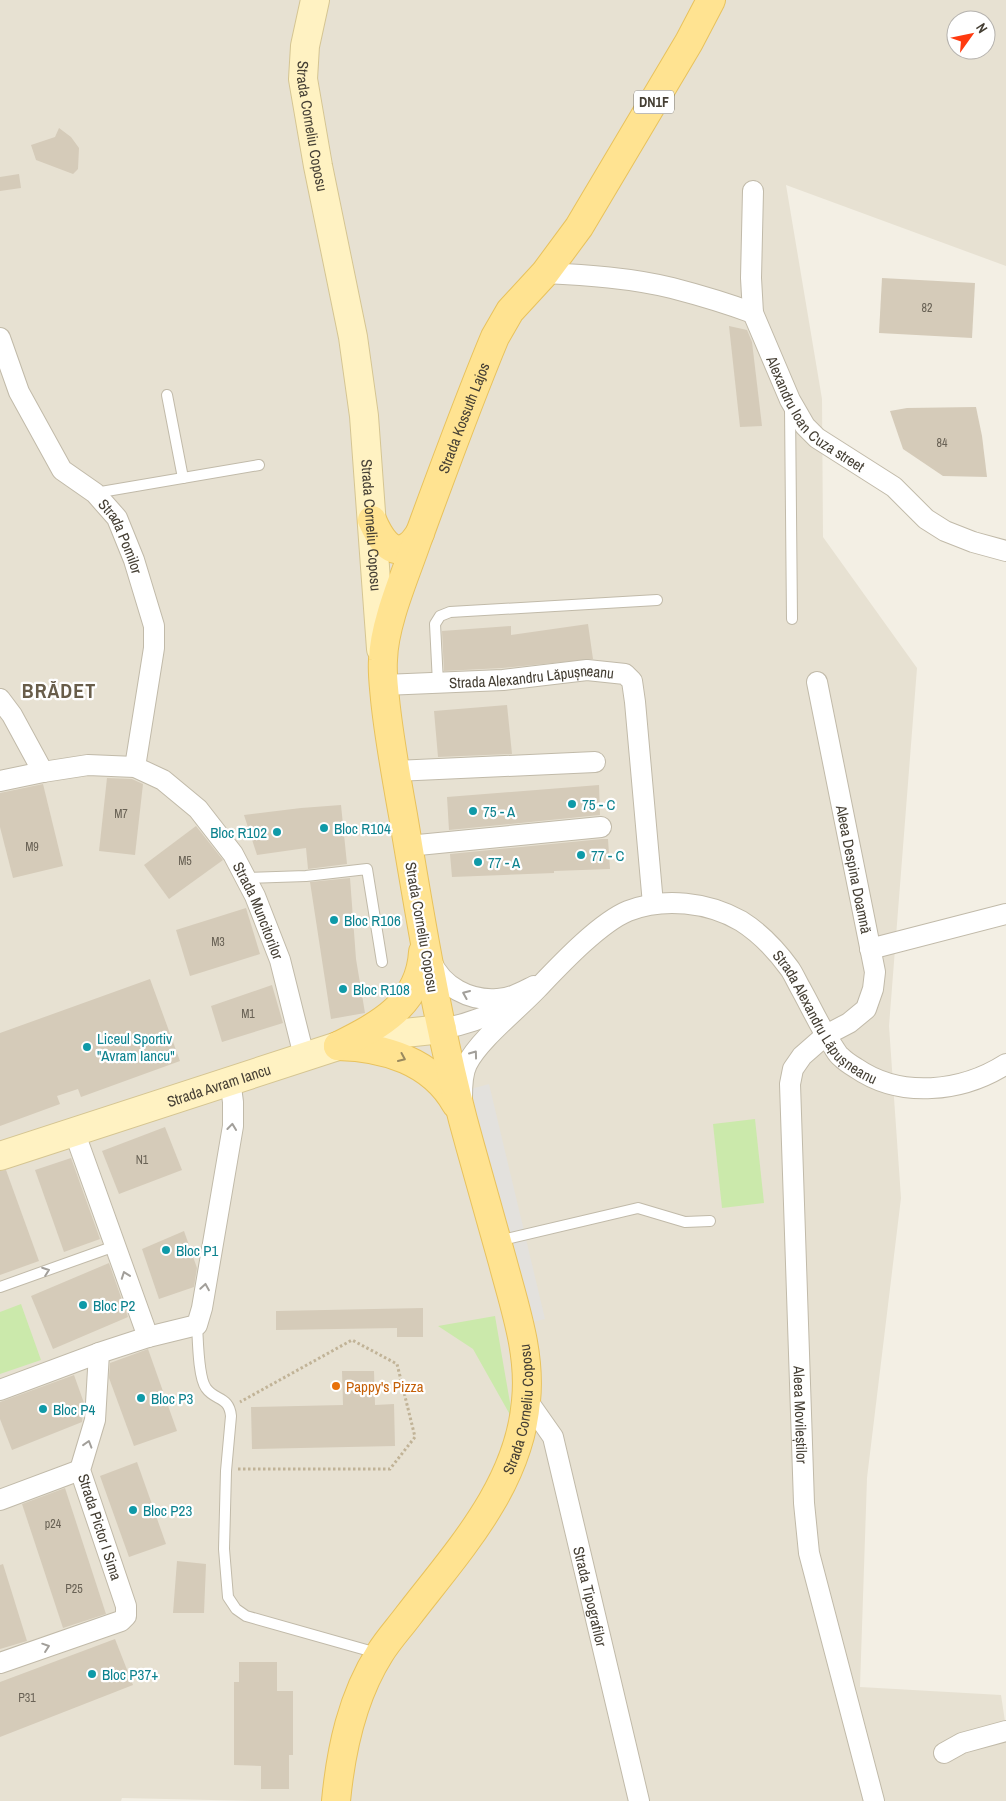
<svg xmlns="http://www.w3.org/2000/svg" width="1006" height="1801" font-family="'Archivo Narrow',sans-serif">
<rect width="100%" height="100%" fill="#f3efe4"/>
<path fill="#e7e1d2" fill-rule="evenodd" d="M0 0H1006V266L786 185 822 399 823 537 917 668 889 1026 901 1198 867 1478 860 1687 1001 1695 1006 1728V1801H255L122 1798 121 1801H0ZM956 20H986V50H956Z"/>
<g fill="#cbe9ab">
<polygon points="755,1119 764,1203 722,1208 713,1124"/>
<polygon points="21,1304 41,1360 0,1374 0,1312"/>
<polygon points="495,1316 513,1420 473,1349 438,1326"/>
</g>
<polygon fill="#e3e1dd" points="489,1084 545,1319 528,1323 471,1089"/>
<g fill="#d5cbb9">
<polygon points="59,128 71,137 79,148 78,169 73,174 36,160 31,145 55,137"/>
<polygon points="19,174 21,188 0,191 0,177"/>
<polygon points="882,278 975,283 972,338 879,333"/>
<polygon points="729,326 747,330 752,342 762,426 740,427"/>
<polygon points="976,407 982,436 987,477 943,476 903,449 890,411 907,408"/>
<polygon points="588,624 593,659 502,668 444,671 442,631 511,626 511,635"/>
<polygon points="507,705 512,754 438,757 434,711"/>
<polygon points="107,778 132,779 143,784 135,855 99,851"/>
<polygon points="43,784 63,866 13,878 0,827 0,793"/>
<polygon points="599,785 600,815 449,830 447,797"/>
<polygon points="341,805 347,864 308,869 306,848 257,855 244,815 301,808"/>
<polygon points="196,826 223,860 169,899 144,865"/>
<polygon points="602,839 608,839 610,869 554,871 554,873 452,877 450,854"/>
<polygon points="350,878 356,959 365,1013 331,1019 310,882"/>
<polygon points="246,908 260,954 190,976 176,930"/>
<polygon points="150,979 180,1061 81,1097 78,1089 57,1096 60,1104 0,1126 0,1033"/>
<polygon points="272,985 283,1023 222,1042 211,1006"/>
<polygon points="165,1127 182,1170 119,1194 102,1151"/>
<polygon points="71,1158 100,1239 64,1252 35,1170"/>
<polygon points="6,1170 39,1261 0,1275 0,1171"/>
<polygon points="184,1231 197,1268 194,1287 159,1299 142,1249"/>
<polygon points="109,1263 128,1317 53,1349 31,1296"/>
<polygon points="423,1308 423,1337 397,1337 397,1328 276,1330 276,1311"/>
<polygon points="148,1349 177,1431 134,1446 109,1378 110,1363"/>
<polygon points="342,1371 374,1371 375,1405 394,1404 395,1446 252,1449 251,1407 343,1405"/>
<polygon points="74,1375 84,1403 82,1422 12,1450 0,1419 0,1402"/>
<polygon points="137,1462 166,1544 129,1557 100,1476"/>
<polygon points="65,1488 106,1614 63,1628 22,1504"/>
<polygon points="177,1561 206,1564 204,1613 173,1613"/>
<polygon points="3,1564 27,1641 0,1649 0,1565"/>
<polygon points="115,1639 133,1685 0,1737 0,1682"/>
<polygon points="239,1662 277,1662 277,1691 293,1691 293,1755 289,1755 289,1789 261,1789 261,1766 234,1765 234,1682 239,1682"/>
</g>
<g fill="none" stroke-linecap="round" stroke-linejoin="round">
<g stroke="#c1baa9" stroke-width="12">
<g id="lane">
<polyline points="167,395 183,478"/>
<polyline points="790,408 792,619"/>
<polyline points="95,493 259,465"/>
<polyline points="438,683 435,624 440,616 450,612 657,600"/>
<polyline points="246,878 306,876 367,869 382,962"/>
<polyline points="498,1241 638,1208 685,1222 710,1221"/>
<polyline points="0,1287 115,1246"/>
<path d="M197 1325C198 1339 198 1377 206 1388 215 1401 229 1396 231 1416L226 1471 224 1549 228 1597 236 1609 246 1616 377 1653"/>
</g>
</g>
<g stroke="#c1baa9" stroke-width="22">
<g id="street">
<path id="s1" d="M753 191 751 278 753 313 790 400 805 426 817 438 894 487 926 519 945 531 973 542 1006 551"/>
<path d="M545 273C587 275 631 278 672 288 699 295 726 303 753 313"/>
<path id="s2" d="M0 338 19 392 62 470 95 493 117 518 134 560 154 626V648L135 767"/>
<path id="s3" d="M817 682 875 972 873 989 866 1009 849 1023 826 1035 802 1056 793 1069 790 1084 804 1503 809 1553 874 1801"/>
<path id="s4" d="M384 685 503 680 587 670 625 674 632 681 635 702 653 904"/>
<polyline points="0,699 12,715 43,772"/>
<polyline points="395,771 595,762"/>
<path id="s5" d="M0 781 43 772 88 765 135 767 163 780 198 809 233 854 255 896 280 960 304 1056"/>
<polyline points="408,846 601,827"/>
<polyline points="870,949 1006,914"/>
<path d="M431 961C442 987 470 1001 497 999 510 999 522 992 534 986"/>
<path d="M442 1029C468 1024 493 1015 516 1001"/>
<path id="s6" d="M462 1097C462 1086 462 1074 467 1064 479 1040 517 1010 537 989 559 966 599 923 628 911 664 897 708 902 741 921 760 933 777 951 790 969 794 975 797 982 801 989 811 1007 820 1027 832 1045 835 1049 837 1054 841 1057 845 1061 851 1065 856 1068 901 1099 962 1092 1006 1064"/>
<polyline points="74,1131 148,1337"/>
<polyline points="0,1390 99,1353"/>
<path id="s7" d="M527 1400 553 1437 639 1801"/>
<polyline points="0,1500 80,1470"/>
<polyline points="0,1663 121,1621 126,1616 126,1606 80,1470 95,1420 99,1353 148,1337 197,1325 202,1308 233,1126 233,1102 230,1080"/>
<polyline points="944,1753 962,1743 1006,1731"/>
</g>
</g>
<g stroke="#d5c592" stroke-width="30">
<g id="secondary">
<path id="s8" d="M315 0 305 46 303 79 318 166 353 337 364 416 381 649"/>
<path id="s9" d="M0 1156 338 1046 395 1034 442 1029"/>
</g>
</g>
<g stroke="#e8c25d" stroke-width="30">
<g id="primary">
<path d="M372 520C378 534 391 560 410 545 414 542 417 537 420 533"/>
<path d="M338 1046C384 1047 432 1061 456 1104"/>
<path d="M338 1046C380 1025 420 1004 423 952"/>
<path id="s10" d="M336 1801C341 1749 352 1697 380 1653 388 1640 399 1628 408 1616 458 1551 519 1486 526 1401 531 1354 515 1308 503 1263 490 1216 476 1168 463 1120 437 1020 420 917 403 815 396 776 389 738 385 699 384 687 382 673 383 660 384 623 405 576 417 541 442 473 467 404 495 337L510 311 545 273 579 227 689 42 711 0"/>
</g>
</g>
<polyline stroke="#c1b397" stroke-width="3" stroke-dasharray="2.5 2.5" stroke-linecap="butt" points="238,1469 390,1469 415,1437 397,1364 352,1340 240,1402"/>
<use href="#lane" stroke="#fff" stroke-width="10"/>
<use href="#street" stroke="#fff" stroke-width="20"/>
<use href="#secondary" stroke="#fff2c2" stroke-width="28"/>
<use href="#primary" stroke="#ffe391" stroke-width="28"/>
</g>
<defs><path id="oneway-chevron" d="M-2-3.5L2.5 0L-2 3.5" fill="none" stroke-width="1.6" stroke-linecap="round" stroke-linejoin="round" transform="scale(1.25)"/></defs>
<g stroke="#a29f9a">
<use href="#oneway-chevron" transform="translate(466 994) rotate(-157)"/>
<use href="#oneway-chevron" transform="translate(474 1054) rotate(-54)"/>
<use href="#oneway-chevron" transform="translate(232 1127) rotate(-84)"/>
<use href="#oneway-chevron" transform="translate(46 1271) rotate(-20)"/>
<use href="#oneway-chevron" transform="translate(125 1275) rotate(-110)"/>
<use href="#oneway-chevron" transform="translate(205 1287) rotate(-81)"/>
<use href="#oneway-chevron" transform="translate(88 1444) rotate(-73)"/>
<use href="#oneway-chevron" transform="translate(46 1647) rotate(-19)"/>
</g>
<use stroke="#99895e" href="#oneway-chevron" transform="translate(402 1058) rotate(24)"/>
<g fill="#0f9aa8" stroke="#fff" stroke-width="2">
<circle cx="572" cy="804" r="5"/>
<circle cx="473" cy="811" r="5"/>
<circle cx="324" cy="828" r="5"/>
<circle cx="277" cy="832" r="5"/>
<circle cx="581" cy="855" r="5"/>
<circle cx="478" cy="862" r="5"/>
<circle cx="334" cy="920" r="5"/>
<circle cx="343" cy="989" r="5"/>
<circle cx="87" cy="1047" r="5"/>
<circle cx="166" cy="1250" r="5"/>
<circle cx="83" cy="1305" r="5"/>
<circle cx="141" cy="1398" r="5"/>
<circle cx="43" cy="1409" r="5"/>
<circle cx="133" cy="1510" r="5"/>
<circle cx="92" cy="1674" r="5"/>
</g>
<circle fill="#e8710a" stroke="#fff" stroke-width="2" cx="336" cy="1386" r="5"/>
<g text-anchor="middle" dominant-baseline="central" stroke-width="4.5" stroke-linejoin="round" paint-order="stroke">
<g font-size="12" fill="#696255">
<text x="927" y="308">82</text>
<text x="942" y="443">84</text>
<text x="121" y="814">M7</text>
<text x="32" y="847">M9</text>
<text x="185" y="861">M5</text>
<text x="218" y="942">M3</text>
<text x="248" y="1014">M1</text>
<text x="142" y="1160">N1</text>
<text x="53" y="1524">p24</text>
<text x="74" y="1589">P25</text>
<text x="27" y="1698">P31</text>
</g>
<rect fill="#fff" stroke="#7d7971" stroke-width="1" x="634" y="90.5" width="40" height="23" rx="4"/>
<g font-size="14" font-weight="bold" fill="#453f34">
<text x="654" y="102">DN1F</text>
</g>
<g font-size="15" fill="#453f34" stroke="#fff">
<text stroke="none"><textPath href="#s8" startOffset="128">Strada Corneliu Coposu</textPath></text>
<text stroke="none"><textPath href="#s1" startOffset="244">Alexandru Ioan Cuza street</textPath></text>
<text stroke="none"><textPath href="#s10" startOffset="1464">Strada Kossuth Lajos</textPath></text>
<text stroke="none"><textPath href="#s8" startOffset="532">Strada Corneliu Coposu</textPath></text>
<text stroke="none"><textPath href="#s2" startOffset="238">Strada Pomilor</textPath></text>
<text stroke="none"><textPath href="#s4" startOffset="148">Strada Alexandru Lăpușneanu</textPath></text>
<text stroke="none"><textPath href="#s3" startOffset="191">Aleea Despina Doamnă</textPath></text>
<text stroke="none"><textPath href="#s5" startOffset="332">Strada Muncitorilor</textPath></text>
<text transform="translate(422 927) rotate(80)">Strada Corneliu Coposu</text>
<text stroke="none"><textPath href="#s6" startOffset="504">Strada Alexandru Lăpușneanu</textPath></text>
<text stroke="none"><textPath href="#s9" startOffset="230">Strada Avram Iancu</textPath></text>
<text stroke="none"><textPath href="#s10" startOffset="442">Strada Corneliu Coposu</textPath></text>
<text stroke="none"><textPath href="#s3" startOffset="776">Aleea Movileștilor</textPath></text>
<text transform="translate(100 1527) rotate(72)">Strada Pictor I Sima</text>
<text stroke="none"><textPath href="#s7" startOffset="209">Strada Tipografilor</textPath></text>
</g>
<g font-size="15" fill="#0d838f" stroke="#fff" text-anchor="start">
<text x="582" y="804">75 - C</text>
<text x="483" y="811">75 - A</text>
<text x="334" y="828">Bloc R104</text>
<text x="267" y="832" text-anchor="end">Bloc R102</text>
<text x="591" y="855">77 - C</text>
<text x="488" y="862">77 - A</text>
<text x="344" y="920">Bloc R106</text>
<text x="353" y="989">Bloc R108</text>
<text x="97" y="1038">Liceul Sportiv<tspan x="97" dy="17">"Avram Iancu"</tspan></text>
<text x="176" y="1250">Bloc P1</text>
<text x="93" y="1305">Bloc P2</text>
<text x="151" y="1398">Bloc P3</text>
<text x="53" y="1409">Bloc P4</text>
<text x="143" y="1510">Bloc P23</text>
<text x="102" y="1674">Bloc P37+</text>
</g>
<g font-size="15" fill="#c56008" stroke="#fff" text-anchor="start">
<text x="346" y="1386">Pappy's Pizza</text>
</g>
<g font-size="20" font-weight="bold" letter-spacing="1" fill="#685d4a" stroke="#fff">
<text x="59" y="690">BRĂDET</text>
</g>
</g>
<g transform="translate(971 35) rotate(57)"><circle r="24" fill="#ffffff" stroke="#b5b2ae"/>
<path d="M0-4L9 19L0 12L-9 19Z" fill="#ff3a0f"/>
<text y="-8" font-size="14" font-weight="bold" text-anchor="middle" fill="#453f34">N</text>
</g>
</svg>
